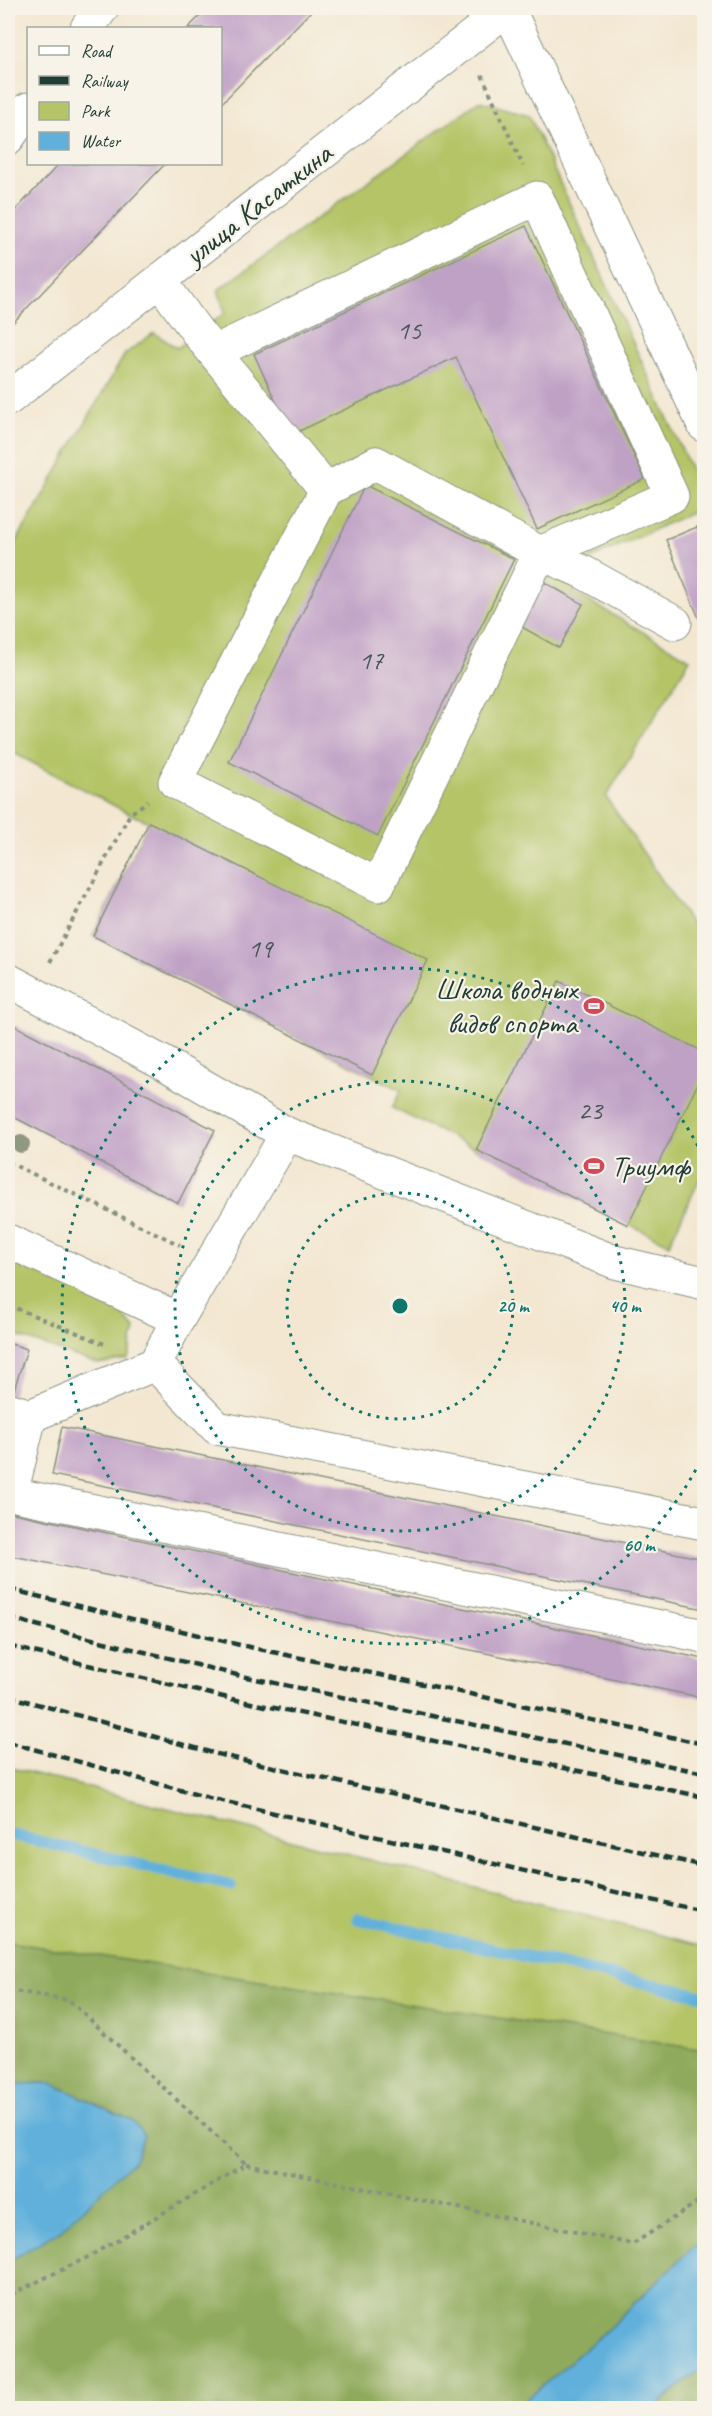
<svg xmlns="http://www.w3.org/2000/svg" width="712" height="2416" font-family="Caveat,sans-serif">
<rect width="100%" height="100%" fill="#f7f3e8"/>
<filter id="ink" filterUnits="userSpaceOnUse"><feTurbulence type="fractalNoise" baseFrequency=".0167" numOctaves="2"/><feDisplacementMap in="SourceGraphic" scale="12" xChannelSelector="R" yChannelSelector="G"/><feConvolveMatrix kernelMatrix="1 2 1 2 8 2 1 2 1" color-interpolation-filters="sRGB"/></filter>
<filter id="wash" filterUnits="userSpaceOnUse"><feTurbulence type="fractalNoise" baseFrequency=".008" numOctaves="4" result="noise"/><feDisplacementMap in="SourceGraphic" scale="24" xChannelSelector="R" yChannelSelector="G"/><feGaussianBlur stdDeviation="1.35" result="paint"/><feColorMatrix in="noise" values="0 0 0 0 0 0 0 0 0 0 0 0 0 0 0 0 0 1.4 0 .05"/><feComposite in="paint" operator="in"/></filter>
<g filter="url(#wash)">
<rect width="100%" height="100%" fill="#f3e7d1"/>
<g fill="#b4c466" stroke="#6a804d" stroke-width="1.5">
<polygon points="479,101 529,115 704,498 704,507 592,558 573,592 690,659 606,797 704,943 704,1170 669,1244 392,1108 401,1090 93,936 149,822 130,814 8,750 8,556 125,354 154,333 177,348 225,313 218,290"/>
<polygon points="8,1255 112,1303 135,1329 128,1359 98,1364 8,1333"/>
<polygon points="8,1767 704,1946 704,2050 8,1942"/>
</g>
<g fill="#8faa5b" stroke="#577448" stroke-width="1.5">
<polygon points="8,1942 704,2050 704,2242 692,2248 608,2329 517,2408 8,2408 8,2262 61,2230 133,2121 51,2083 8,2084"/>
<polygon points="704,2366 704,2408 654,2408"/>
</g>
<g fill="#61b0db" stroke="#407688" stroke-width="1.5">
<polygon points="51,2083 133,2121 144,2136 134,2160 61,2230 8,2262 8,2084"/>
<polygon points="704,2242 704,2366 654,2408 517,2408 608,2329 692,2248"/>
</g>
<g fill="none" stroke-linecap="round" stroke-linejoin="round">
<g stroke="#61b0db" stroke-width="12">
<polyline points="8,1834 231,1886"/>
<polyline points="358,1919 704,1996"/>
</g>
</g>
<g id="blocks">
<g fill="#c0a1c6">
<polygon points="208,8 314,8 220,105 220,28 188,28"/>
<polygon points="59,164 165,164 8,328 8,218"/>
<polygon points="526,226 645,479 537,529 456,357 291,435 254,354"/>
<polygon points="365,485 514,559 378,836 229,762"/>
<polygon points="697,527 704,544 704,630 666,540"/>
<polygon points="537,578 583,604 559,648 513,622"/>
<polygon points="149,822 428,960 372,1075 93,936"/>
<polygon points="559,981 704,1052 704,1071 628,1225 476,1150"/>
<polygon points="8,1022 215,1130 178,1203 8,1114"/>
<polygon points="8,1343 27,1349 12,1396 8,1395"/>
<polygon points="62,1427 704,1559 704,1609 52,1475"/>
<polygon points="8,1512 704,1659 704,1698 8,1555"/>
</g>
</g>
</g>
<g filter="url(#ink)">
<use href="#blocks" fill-opacity="0" stroke="#899282" stroke-width="1.5"/>
<g fill="none" stroke-linecap="round" stroke-linejoin="round">
<g stroke="#899282" stroke-width="35">
<g id="minor">
<polyline points="508,8 704,425"/>
<polyline points="87,28 102,8"/>
<polyline points="8,138 28,109"/>
<polyline points="160,281 198,333 326,490 175,782 378,885 540,553 376,463 326,490"/>
<polyline points="214,352 537,198 672,496 540,553 583,572 675,623"/>
<polyline points="8,399 508,8"/>
<polyline points="8,980 160,1061 287,1134 615,1262 704,1283"/>
<polyline points="8,1241 178,1319 287,1134"/>
<polyline points="155,1364 217,1428 704,1523"/>
<polyline points="8,1409 30,1416 155,1364 178,1319"/>
<polyline points="30,1416 11,1494 704,1636"/>
</g>
</g>
<g stroke="#899282" stroke-width="4" stroke-dasharray="4.5 4.5" stroke-linecap="butt">
<polyline points="482,75 523,166"/>
<polyline points="8,446 10,434"/>
<polyline points="50,962 130,814 148,801"/>
<polyline points="8,1162 180,1245"/>
<polyline points="8,1305 107,1345"/>
<polyline points="8,1990 69,2000 246,2164 90,2256 8,2296"/>
<polyline points="246,2164 633,2244 704,2198"/>
<polyline points="640,2405 642,2408"/>
</g>
<use href="#minor" stroke="#fff" stroke-width="33"/>
<g stroke="#1f3d34" stroke-width="4.5" stroke-dasharray="9 4.5" stroke-linecap="butt">
<polyline points="8,1589 240,1645 704,1744"/>
<polyline points="8,1618 237,1675 704,1773"/>
<polyline points="8,1646 232,1699 704,1797"/>
<polyline points="8,1696 217,1754 704,1866"/>
<polyline points="8,1742 209,1798 646,1899 704,1911"/>
</g>
</g>
<circle fill="#8f9880" cx="21" cy="1144" r="9"/>
</g>
<g fill="none" stroke="#0f766e" stroke-width="3" stroke-dasharray="3 6">
<circle cx="400" cy="1306" r="113"/>
<circle cx="400" cy="1306" r="225"/>
<path d="M704 1454A338 338 0 1 1 704 1158"/>
</g>
<defs>
<g id="stadium-bare" transform="scale(1.62)"><path d="M0-5a6.5 5 0 1 0 0 10a6.5 5 0 1 0 0-10ZM-3.5-1.8h7v3.6h-7Z" fill="#d1495b" stroke="#f7f3e8" stroke-width="2.5" paint-order="stroke"/></g>
</defs>
<g fill-rule="evenodd">
<use href="#stadium-bare" x="594" y="1006"/>
<use href="#stadium-bare" x="594" y="1166"/>
</g>
<g text-anchor="middle" dominant-baseline="central" stroke-width="4.5" stroke-linejoin="round" paint-order="stroke">
<g font-size="27" fill="#475658">
<text x="409" y="330">15</text>
<text x="371" y="660">17</text>
<text x="260" y="948">19</text>
<text x="590" y="1110">23</text>
</g>
<g font-size="30" fill="#1f3d34" stroke="#f7f3e8">
<text transform="translate(258 204) rotate(-38)">улица Касаткина</text>
</g>
<g font-size="30" fill="#1f3d34" stroke="#f7f3e8" text-anchor="end">
<text x="577" y="989">Школа водных<tspan x="577" dy="34">видов спорта</tspan></text>
<text x="611" y="1166" text-anchor="start">Триумф</text>
</g>
</g>
<circle cx="400" cy="1306" r="9" fill="#0f766e" stroke="#f7f3e8" stroke-width="3"/>
<g font-size="18" text-anchor="middle" font-weight="bold" fill="#0f766e" stroke="#f7f3e8" stroke-width="4.5" stroke-linejoin="round" paint-order="stroke">
<text x="513" y="1312">20 m</text>
<text x="625" y="1312">40 m</text>
<text x="639" y="1551">60 m</text>
</g>
<rect width="712" height="2416" fill="none" stroke="#f7f3e8" stroke-width="30"/>
<rect x="27" y="27" width="195" height="138" fill="#f7f3e8" stroke="#a1aaa0" stroke-width="1.5"/>
<rect x="39" y="46" width="30" height="9" fill="#ffffff" stroke="#a1aaa0" stroke-width="1.5"/>
<text x="81" y="57" font-size="18" fill="#1f3d34">Road</text>
<rect x="39" y="76" width="30" height="9" fill="#1f3d34" stroke="#a1aaa0" stroke-width="1.5"/>
<text x="81" y="87" font-size="18" fill="#1f3d34">Railway</text>
<rect x="39" y="102" width="30" height="18" fill="#b4c466" stroke="#a1aaa0" stroke-width="1.5"/>
<text x="81" y="117" font-size="18" fill="#1f3d34">Park</text>
<rect x="39" y="132" width="30" height="18" fill="#61b0db" stroke="#a1aaa0" stroke-width="1.5"/>
<text x="81" y="147" font-size="18" fill="#1f3d34">Water</text>
</svg>
